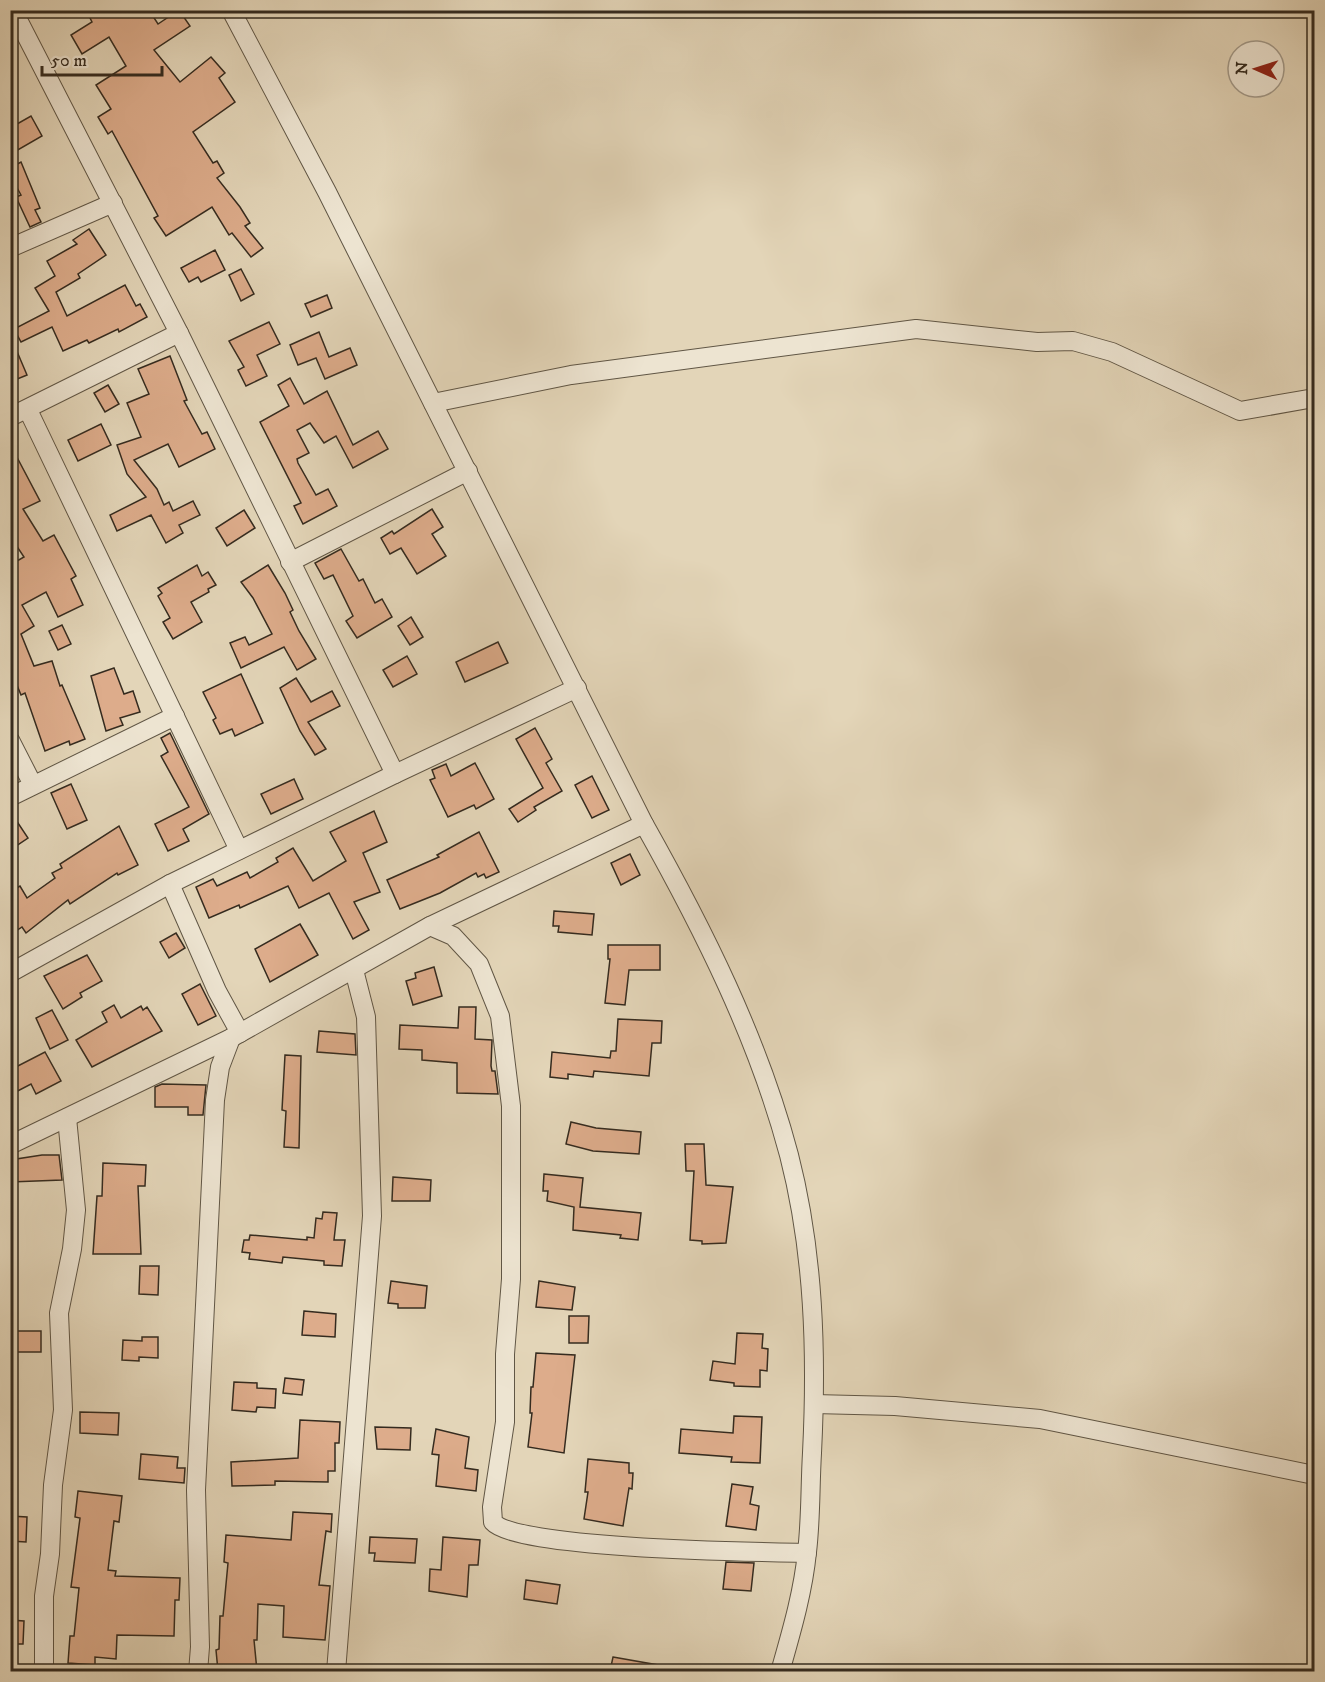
<svg xmlns="http://www.w3.org/2000/svg" width="1325" height="1682" font-family="'IM FELL DW Pica',serif">
<rect width="100%" height="100%" fill="#e3d5b8"/>
<filter id="stains"><feTurbulence type="fractalNoise" baseFrequency=".00333" numOctaves="4"/><feColorMatrix values="0 0 0 0 .2 0 0 0 0 .09 0 0 0 0 .02 0 0 0 .5 -.17"/></filter>
<radialGradient id="worn" r=".72"><stop offset=".6" stop-color="#630" stop-opacity="0"/><stop offset="1" stop-color="#630" stop-opacity=".3"/></radialGradient>
<g fill="#ddac8b" stroke="#352b1f" stroke-width="1.5">
<polygon points="86,10 149,10 158,24 179,10 190,26 154,50 180,82 211,57 225,73 219,78 235,102 193,132 213,163 217,161 224,173 217,178 240,207 250,223 245,226 263,248 251,257 232,233 229,235 212,207 166,236 154,218 158,216 112,131 108,134 98,117 111,109 96,85 126,66 109,37 82,54 71,35 92,22"/>
<polygon points="31,116 42,136 16,151 10,141 10,128"/>
<polygon points="21,162 40,208 35,210 41,222 30,227 16,197 21,195 10,175 10,168"/>
<polygon points="89,229 106,255 78,274 80,278 56,292 67,316 125,285 136,306 140,304 147,317 119,332 118,329 89,343 87,340 63,351 52,327 21,342 14,329 49,311 35,288 55,276 47,261 77,244 73,240"/>
<polygon points="215,250 225,270 201,282 198,277 189,282 181,268"/>
<polygon points="241,269 254,294 241,301 229,275"/>
<polygon points="327,295 332,308 311,317 305,304"/>
<polygon points="269,322 280,344 257,355 267,376 246,386 238,370 244,367 229,341"/>
<polygon points="319,332 329,357 350,348 357,365 325,379 316,358 298,365 290,345"/>
<polygon points="10,335 27,375 10,382"/>
<polygon points="170,356 187,400 184,401 202,434 207,432 215,449 179,467 168,444 134,460 157,489 164,505 169,502 173,511 193,501 200,515 179,525 183,533 166,543 151,515 117,531 110,515 146,497 127,474 117,445 141,437 127,403 149,394 138,369"/>
<polygon points="290,378 304,404 327,391 353,445 378,431 388,449 353,468 336,436 324,443 310,423 297,430 309,453 297,459 298,463 316,495 328,489 337,506 303,524 294,506 301,503 260,422 289,406 278,385"/>
<polygon points="108,385 119,404 105,412 94,393"/>
<polygon points="101,424 111,445 78,461 68,440"/>
<polygon points="10,444 40,501 23,509 43,541 54,535 76,576 71,579 83,605 58,617 46,592 22,605 34,626 21,634 34,666 52,661 60,686 62,685 85,739 70,745 69,741 45,751 25,693 21,695 10,668 10,565 24,557 10,536"/>
<polygon points="432,509 443,527 432,534 446,556 417,574 401,548 390,554 381,538 392,531 394,534"/>
<polygon points="244,510 255,528 227,546 216,528"/>
<polygon points="341,549 359,581 363,579 375,603 382,599 392,617 357,638 346,621 353,616 333,575 324,579 315,563"/>
<polygon points="197,565 202,576 208,572 216,585 208,589 209,592 191,602 202,622 173,639 163,622 170,618 158,596 162,593 158,588"/>
<polygon points="268,565 285,593 293,610 290,612 299,631 316,659 297,670 284,647 241,668 230,643 245,637 249,645 272,634 253,598 241,582"/>
<polygon points="411,617 423,637 410,645 398,626"/>
<polygon points="62,625 71,644 58,650 49,631"/>
<polygon points="498,642 508,663 465,682 456,662"/>
<polygon points="407,656 417,674 393,687 383,670"/>
<polygon points="114,668 124,694 133,691 140,712 120,718 123,725 106,731 91,676"/>
<polygon points="241,674 263,723 235,736 232,729 220,734 213,720 216,718 203,692"/>
<polygon points="296,678 311,702 332,691 340,706 308,722 326,749 315,755 300,731 280,688"/>
<polygon points="535,728 552,759 546,763 562,791 534,807 536,810 518,822 509,809 543,788 516,739"/>
<polygon points="170,733 209,814 183,829 189,841 168,851 155,824 189,807 161,756 168,752 161,738"/>
<polygon points="475,763 494,799 476,809 474,805 448,817 430,780 435,778 432,770 446,764 451,776"/>
<polygon points="592,776 609,810 592,818 575,785"/>
<polygon points="294,779 303,799 271,814 261,794"/>
<polygon points="71,784 87,820 67,829 51,793"/>
<polygon points="10,811 28,838 10,850"/>
<polygon points="374,811 387,842 363,853 380,892 354,902 369,930 353,939 329,893 299,908 288,886 240,908 239,905 209,918 196,887 213,879 217,886 247,872 250,878 278,862 276,858 293,848 313,881 346,861 330,832"/>
<polygon points="119,826 138,865 118,875 117,873 70,904 68,900 26,933 22,927 10,935 10,892 20,886 27,898 55,878 52,873 62,868 60,864"/>
<polygon points="479,832 499,872 486,878 484,874 478,877 476,873 440,893 400,909 387,880 439,857 437,855"/>
<polygon points="630,854 640,875 621,885 611,863"/>
<polygon points="554,911 594,914 592,935 558,932 559,926 553,926"/>
<polygon points="300,924 318,955 270,982 255,949"/>
<polygon points="176,933 185,948 169,958 160,942"/>
<polygon points="608,945 660,945 660,970 629,970 625,1005 605,1003 610,959 608,959"/>
<polygon points="87,955 102,981 80,993 82,997 63,1009 44,976"/>
<polygon points="434,967 442,996 413,1005 406,981 416,978 415,973"/>
<polygon points="200,984 216,1016 198,1025 182,994"/>
<polygon points="114,1005 121,1018 141,1006 143,1010 147,1007 162,1031 92,1067 76,1040 107,1022 102,1012"/>
<polygon points="459,1007 476,1007 475,1039 492,1040 491,1066 492,1071 495,1071 498,1094 457,1093 457,1063 422,1060 422,1050 399,1049 400,1025 458,1028"/>
<polygon points="52,1010 68,1040 50,1049 36,1018"/>
<polygon points="618,1019 662,1021 661,1043 652,1043 649,1076 594,1071 593,1077 568,1074 568,1079 550,1077 552,1052 610,1058 611,1051 616,1051"/>
<polygon points="319,1031 355,1034 356,1055 317,1052"/>
<polygon points="45,1052 61,1081 36,1094 31,1084 10,1095 10,1070"/>
<polygon points="285,1055 301,1056 299,1148 284,1147 286,1111 282,1110"/>
<polygon points="162,1084 206,1085 203,1115 188,1115 188,1107 155,1107 155,1087"/>
<polygon points="571,1122 596,1128 641,1132 639,1154 593,1151 566,1144"/>
<polygon points="685,1144 704,1144 706,1185 733,1187 726,1243 702,1244 702,1241 690,1240 694,1171 686,1171"/>
<polygon points="42,1155 59,1155 62,1180 10,1182 10,1160"/>
<polygon points="103,1163 146,1165 145,1186 138,1186 141,1254 93,1254 97,1196 102,1196"/>
<polygon points="544,1174 583,1178 580,1207 641,1213 638,1240 620,1238 621,1235 573,1230 574,1207 547,1201 548,1191 543,1191"/>
<polygon points="393,1177 431,1180 430,1201 392,1201"/>
<polygon points="323,1212 337,1213 334,1240 345,1240 342,1266 324,1265 324,1261 283,1257 282,1263 249,1259 250,1253 242,1252 244,1240 249,1240 250,1235 307,1240 307,1237 314,1238 316,1218 322,1219"/>
<polygon points="140,1266 159,1266 158,1295 139,1294"/>
<polygon points="391,1281 427,1286 425,1308 398,1308 398,1304 388,1303"/>
<polygon points="539,1281 575,1287 572,1310 536,1307"/>
<polygon points="304,1311 336,1314 335,1337 302,1335"/>
<polygon points="569,1316 589,1316 588,1343 569,1343"/>
<rect x="10" y="1331" width="31" height="21"/>
<polygon points="737,1333 763,1334 762,1348 768,1349 767,1371 760,1370 760,1387 734,1386 734,1383 710,1380 713,1361 735,1364"/>
<polygon points="142,1337 158,1337 158,1358 139,1357 139,1361 122,1360 123,1340 142,1341"/>
<polygon points="536,1353 575,1355 564,1453 528,1447 532,1413 530,1413 531,1387 533,1387"/>
<polygon points="285,1378 304,1380 302,1395 283,1393"/>
<polygon points="234,1382 257,1383 257,1388 276,1389 275,1408 257,1407 256,1412 232,1410"/>
<polygon points="80,1412 119,1413 118,1435 80,1433"/>
<polygon points="734,1416 762,1417 760,1463 731,1462 732,1457 679,1453 681,1429 733,1433"/>
<polygon points="300,1420 340,1422 339,1443 335,1443 335,1471 328,1471 328,1482 275,1481 275,1485 232,1486 231,1462 298,1458"/>
<polygon points="375,1427 411,1428 410,1450 377,1449"/>
<polygon points="436,1429 469,1437 465,1468 478,1470 476,1491 436,1486 439,1455 432,1454"/>
<polygon points="141,1454 178,1457 177,1468 185,1468 184,1483 139,1479"/>
<polygon points="588,1459 629,1463 629,1473 633,1473 632,1489 629,1488 623,1526 584,1519 588,1492 585,1492"/>
<polygon points="732,1484 753,1487 750,1504 759,1506 756,1530 726,1526"/>
<polygon points="78,1491 122,1496 119,1522 114,1521 108,1570 116,1571 115,1576 180,1578 179,1600 175,1600 174,1636 117,1635 116,1659 95,1657 95,1665 68,1663 70,1636 74,1636 79,1588 71,1587 80,1518 75,1517"/>
<polygon points="293,1512 332,1514 331,1532 326,1531 319,1585 330,1586 325,1640 283,1637 284,1606 258,1604 257,1640 254,1640 257,1671 218,1671 216,1650 219,1649 220,1616 223,1616 228,1563 224,1562 226,1535 291,1540"/>
<polygon points="10,1516 27,1517 26,1542 10,1541"/>
<polygon points="370,1537 417,1539 415,1563 374,1561 375,1553 369,1553"/>
<polygon points="443,1537 480,1540 478,1565 469,1565 467,1597 429,1591 430,1569 441,1570"/>
<polygon points="726,1562 754,1563 751,1591 723,1589"/>
<polygon points="526,1580 560,1585 557,1604 524,1599"/>
<polygon points="10,1620 24,1621 23,1644 10,1644"/>
<polygon points="613,1657 658,1665 658,1671 610,1671"/>
</g>
<g fill="none" stroke-linecap="round" stroke-linejoin="round">
<g stroke="#605645" stroke-width="20">
<g id="minor">
<polyline points="13,10 179,333 395,774"/>
<path d="M231 10 327 192 644 824C703 929 758 1038 789 1155 814 1252 817 1353 812 1453 810 1486 811 1519 807 1552 803 1593 791 1633 780 1672"/>
<polyline points="10,248 113,203"/>
<polyline points="433,403 571,375 916,329 1037,342 1073,341 1112,352 1240,411 1314,398"/>
<polyline points="28,410 239,850"/>
<polyline points="10,417 179,333"/>
<polyline points="290,562 468,471"/>
<polyline points="10,740 33,785"/>
<polyline points="10,797 175,716"/>
<polyline points="170,884 217,991 240,1033"/>
<path d="M430 926 453 936 479 964 500 1016 511 1106V1279L505 1354V1422L492 1507 493 1522C516 1549 761 1552 807 1553"/>
<polyline points="10,973 170,884 395,774 577,688"/>
<polyline points="10,1145 231,1038 430,926 644,824"/>
<polyline points="814,1404 895,1406 1040,1419 1314,1475"/>
<polyline points="44,1672 44,1596 50,1554 53,1485 63,1410 59,1313 72,1249 76,1210 67,1118"/>
<polyline points="198,1672 200,1647 196,1490 215,1100 220,1067 231,1038"/>
<polyline points="336,1672 372,1216 366,1017 354,970"/>
</g>
</g>
<use href="#minor" stroke="#ede4d1" stroke-width="18"/>
</g>
<rect width="1325" height="1682" fill="none" stroke="#e3d5b8" stroke-width="36"/>
<rect x="12" y="12" width="1301" height="1658" fill="none" stroke="#352b1f" stroke-width="3"/>
<rect x="18" y="18" width="1289" height="1646" fill="none" stroke="#352b1f" stroke-width="1.5"/>
<g transform="translate(1256 69) rotate(273)"><circle r="28" fill="#ede4d1" stroke="#a39a8a" stroke-width="1.5"/>
<path d="M0-4.5L10 22L0 15L-10 22Z" fill="#8f2418"/>
<text y="-9" font-size="16" font-weight="bold" text-anchor="middle" fill="#352b1f">N</text>
</g>
<path d="M42 66v9h120v-9" fill="none" stroke="#352b1f" stroke-width="3"/>
<text x="51" y="66" font-size="18" fill="#352b1f" stroke="#ede4d1" stroke-width="4.5" paint-order="stroke">50 m</text>
<rect width="100%" height="100%" filter="url(#stains)"/>
<rect width="100%" height="100%" fill="url(#worn)"/>
</svg>
